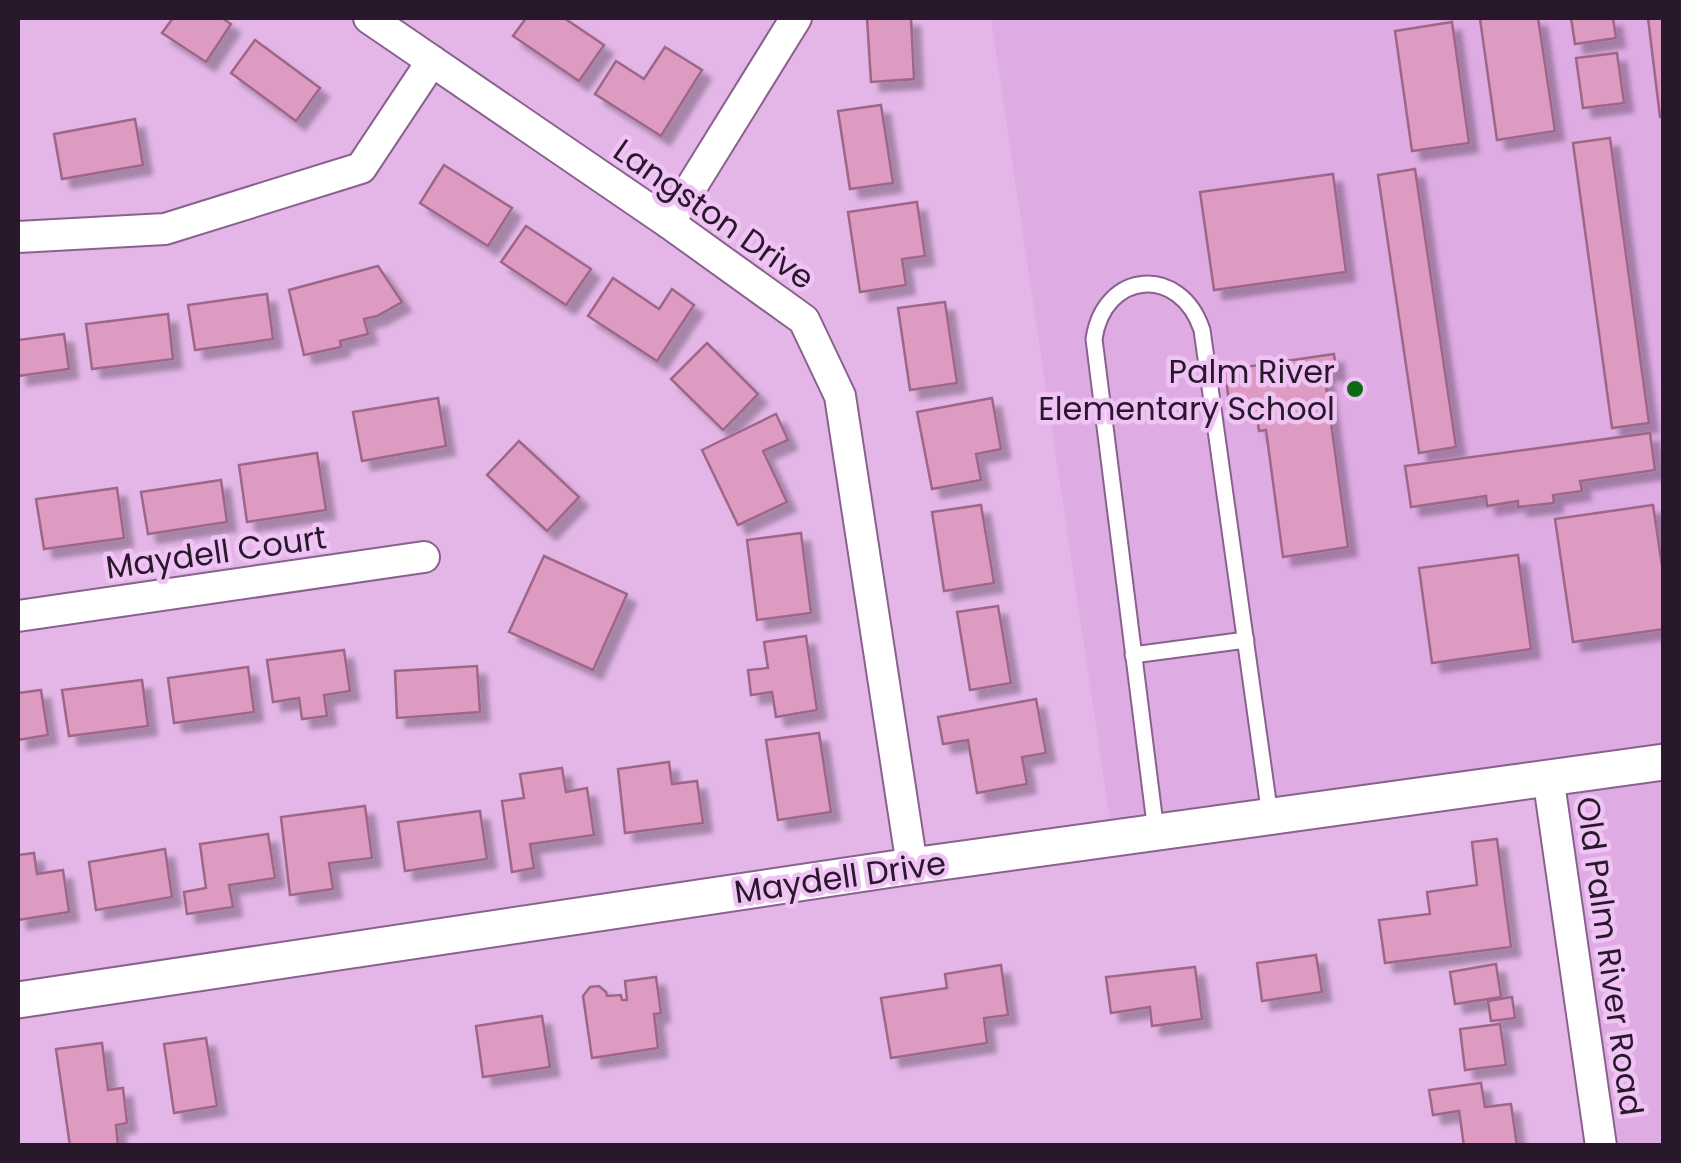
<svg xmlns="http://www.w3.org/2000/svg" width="1681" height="1163" font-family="Poppins,sans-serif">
<defs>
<filter id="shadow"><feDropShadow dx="9" dy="9" stdDeviation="2.5" flood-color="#0004"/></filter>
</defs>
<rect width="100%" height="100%" fill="#e3b6e7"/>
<polygon fill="#deabe3" points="991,18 1663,18 1663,1145 1601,1145 1549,777 1112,834"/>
<g fill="#de9bc2" stroke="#9e6687" stroke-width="2.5" filter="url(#shadow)">
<polygon points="173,18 222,18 231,24 206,62 162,33"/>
<polygon points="526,18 564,18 604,45 579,81 513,36"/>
<polygon points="867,18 911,18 914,79 871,82"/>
<polygon points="1493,18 1538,18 1555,131 1497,140 1480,19"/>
<polygon points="1571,18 1613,18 1616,38 1575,44"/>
<polygon points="1648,18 1664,18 1664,117 1660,117"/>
<polygon points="1452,22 1469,143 1412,151 1395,31"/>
<polygon points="255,40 320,88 296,121 231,73"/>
<polygon points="665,47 702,70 661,136 595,94 616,61 644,79"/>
<polygon points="1617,53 1624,103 1583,108 1576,58"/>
<polygon points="881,105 893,183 850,189 838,111"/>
<polygon points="135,119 143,165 62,179 54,134"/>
<polygon points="1610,138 1649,423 1612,428 1573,143"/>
<polygon points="444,165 512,208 488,246 420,203"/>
<polygon points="1415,169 1456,447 1419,453 1378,175"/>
<polygon points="1333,174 1346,272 1214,290 1200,192"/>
<polygon points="917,202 925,256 902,259 906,285 860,292 848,212"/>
<polygon points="526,226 591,269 566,305 501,262"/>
<polygon points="378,266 402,302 377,316 364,319 368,334 340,341 341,347 304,355 289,290"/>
<polygon points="613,278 659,309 672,289 694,305 657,361 588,316"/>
<polygon points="267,294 273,339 195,350 188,305"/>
<polygon points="945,302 957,383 910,390 898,308"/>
<polygon points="168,314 173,359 92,369 86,324"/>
<polygon points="64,334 69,369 18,376 18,340"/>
<polygon points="707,343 758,394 723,430 671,379"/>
<polygon points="1334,354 1336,371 1324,372 1348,547 1283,557 1266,430 1259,431 1257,416 1251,417 1250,407 1230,410 1225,370"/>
<polygon points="438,398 446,446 362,461 353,412"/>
<polygon points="992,398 1001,449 976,454 981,480 932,489 917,412"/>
<polygon points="776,414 788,440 763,451 787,502 738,525 702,450"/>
<polygon points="1650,433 1655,470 1580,481 1582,491 1553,495 1554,503 1518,507 1518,501 1487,506 1486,496 1411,507 1405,466"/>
<polygon points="519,441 579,497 547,531 487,475"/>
<polygon points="317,453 326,510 247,522 239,465"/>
<polygon points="221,480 227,522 148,534 141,492"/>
<polygon points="117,488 124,538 44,549 36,499"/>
<polygon points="981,505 994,583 944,591 932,512"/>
<polygon points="1653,505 1664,579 1664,629 1573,642 1555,519"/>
<polygon points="801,533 811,613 757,620 747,540"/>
<polygon points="1518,555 1531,649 1432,663 1419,568"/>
<polygon points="544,556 627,594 593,670 509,632"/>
<polygon points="998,606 1011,683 970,690 957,612"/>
<polygon points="806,636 817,710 776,717 772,692 751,695 748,670 768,668 764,642"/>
<polygon points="344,650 350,691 324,695 327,716 302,719 299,698 273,702 267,660"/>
<polygon points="477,666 480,712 397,718 395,671"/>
<polygon points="248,667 254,712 174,723 168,678"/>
<polygon points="142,680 148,726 69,736 62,690"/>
<polygon points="41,690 48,735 18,740 18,693"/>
<polygon points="1036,699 1046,753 1022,757 1027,784 977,793 968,740 943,744 938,717"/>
<polygon points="819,733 831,812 778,820 766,740"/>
<polygon points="669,762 672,784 697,781 703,823 625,833 618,769"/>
<polygon points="562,768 566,792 587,788 594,835 530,844 534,868 512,872 502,801 524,798 520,774"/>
<polygon points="365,806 372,858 329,863 333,889 290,895 281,817"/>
<polygon points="480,811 487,859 405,871 398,822"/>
<polygon points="268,834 275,878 229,885 233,907 187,914 184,892 206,888 200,844"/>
<polygon points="1497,839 1511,947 1385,963 1379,920 1430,914 1427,892 1477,885 1472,842"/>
<polygon points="165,849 172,897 96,910 89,862"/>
<polygon points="34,853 37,874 63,870 69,912 18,920 18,855"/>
<polygon points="1316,955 1322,992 1262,1001 1257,963"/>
<polygon points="1496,964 1501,997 1455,1004 1450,972"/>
<polygon points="1001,965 1008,1015 984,1018 987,1043 891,1058 881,998 947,988 945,974"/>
<polygon points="1195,967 1202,1019 1152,1026 1150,1007 1111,1013 1106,977"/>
<polygon points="656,977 661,1013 654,1014 658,1048 592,1058 583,996 590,987 599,986 606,992 607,996 621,995 622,1000 627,1000 625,981"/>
<polygon points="1512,997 1515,1018 1491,1021 1488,1001"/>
<polygon points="542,1016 550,1067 483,1077 476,1026"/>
<polygon points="1500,1024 1506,1065 1465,1070 1460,1029"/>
<polygon points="206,1038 217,1106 174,1113 164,1044"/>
<polygon points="102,1043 108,1090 123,1088 127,1123 116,1125 118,1146 70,1146 56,1049"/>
<polygon points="1481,1083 1485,1107 1511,1104 1517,1146 1464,1146 1459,1111 1433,1115 1429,1090"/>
</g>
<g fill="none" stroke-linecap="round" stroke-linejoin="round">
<g stroke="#8a618e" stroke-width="19">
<g id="service">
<polyline points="1133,655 1246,640"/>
<path d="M1156 832 1094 339C1104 271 1180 264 1202 330L1270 816"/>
</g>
</g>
<g stroke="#8a618e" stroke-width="34">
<g id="minor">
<polyline points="369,18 669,223 804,320 840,396 912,866"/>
<polyline points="669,223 796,18"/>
<polyline points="18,237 165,229 361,168 432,61"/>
<polyline points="18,616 424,557"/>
<polyline points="1548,776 1601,1146"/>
</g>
</g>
<g stroke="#8a618e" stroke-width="39">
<polyline id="tertiary" points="18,1000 912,866 1664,762"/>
</g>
<use href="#service" stroke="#fff" stroke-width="15"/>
<use href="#minor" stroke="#fff" stroke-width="30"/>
<use href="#tertiary" stroke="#fff" stroke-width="35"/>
</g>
<circle fill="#0b6a14" stroke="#f0c3f5" stroke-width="4" cx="1355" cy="389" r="10"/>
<g text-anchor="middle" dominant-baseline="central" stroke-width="9" stroke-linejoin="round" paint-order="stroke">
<g font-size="32" fill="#29182b" stroke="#f0c3f5">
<text transform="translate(714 214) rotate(35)">Langston Drive</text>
<text transform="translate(216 552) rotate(-8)">Maydell Court</text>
<text transform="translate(840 877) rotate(-8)">Maydell Drive</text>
<text transform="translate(1610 956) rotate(82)">Old Palm River Road</text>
</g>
<g font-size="32" fill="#29182b" stroke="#f0c3f5" text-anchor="end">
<text x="1335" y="371">Palm River<tspan x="1335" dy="37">Elementary School</tspan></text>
</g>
</g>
<rect width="1681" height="1163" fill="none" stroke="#29182b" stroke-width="40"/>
</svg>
